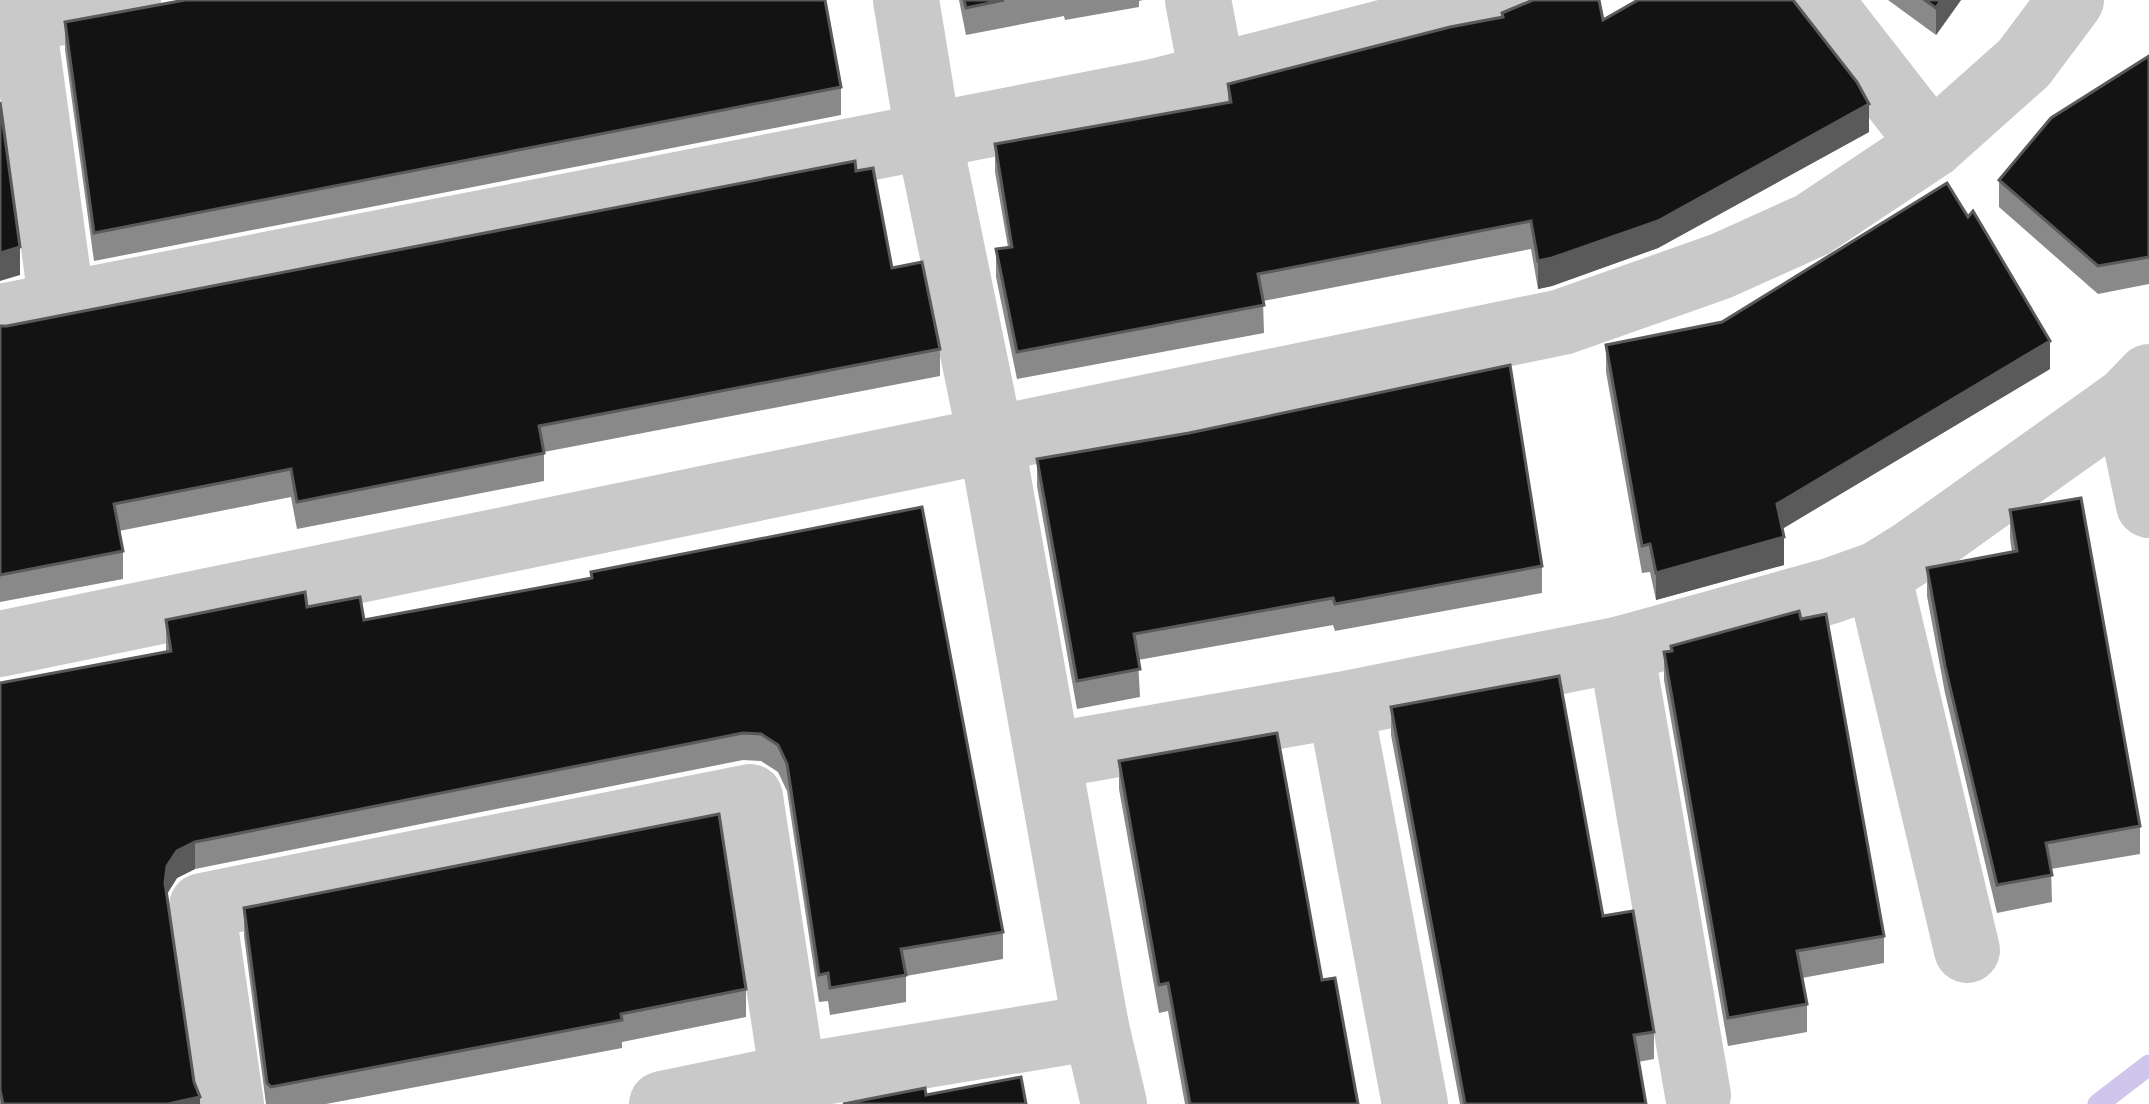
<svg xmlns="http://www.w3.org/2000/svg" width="2149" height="1104" font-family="Arial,sans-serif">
<rect width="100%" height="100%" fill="#fff"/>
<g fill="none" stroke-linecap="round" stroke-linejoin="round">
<polyline stroke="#d0c5eb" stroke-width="21" points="2098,1104 2149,1065"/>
<g stroke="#c9c9c9" stroke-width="66">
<polyline points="20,0 62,305"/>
<polyline points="906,0 928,134 991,440 1096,1027 1114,1104"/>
<polyline points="1198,0 1212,74"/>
<polyline points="1819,0 1932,145"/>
<polyline points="24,19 128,0"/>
<polyline points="0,317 1154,92 1510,0"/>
<polyline points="2127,400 2149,505"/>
<polyline points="1878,574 1967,950"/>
<polyline points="0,644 1562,322 1721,266 1812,225 1932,145 2024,63 2071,0"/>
<polyline points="1621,649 1698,1095"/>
<polyline points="1340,705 1415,1104"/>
<polyline points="1049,756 1340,705 1621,649 1830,591 1878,574 1915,551 2127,400 2149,377"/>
<polyline points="231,1104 202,906 750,797 793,1077"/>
<polyline points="662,1104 793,1077 1096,1027"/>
</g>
</g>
<g fill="#898989">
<polygon points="959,0 1143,0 1139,1 1139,7 1065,20 1064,16 966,35"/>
<polygon points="1888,0 1961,0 1936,35"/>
<polygon points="1502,17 1603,20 1869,132 1658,248 1552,286 1538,289 1531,249 1263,301 1264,333 1017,379 996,277 996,249 1008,247 995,172 995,144 1228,102 1228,84"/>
<polygon points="65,22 841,87 841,115 94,261 65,50"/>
<polygon points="2149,56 2149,284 2098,294 1999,207 1999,180"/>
<polygon points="856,171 892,268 940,349 940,376 544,452 544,481 297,529 291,497 119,531 123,551 123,579 0,602 0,326 7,326"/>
<polygon points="1606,345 2050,369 1782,529 1784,565 1656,600 1650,572 1642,573 1606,372"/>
<polygon points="1037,459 1542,566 1542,593 1335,631 1333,625 1138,660 1140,697 1077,709 1037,486"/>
<polygon points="2010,510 2140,826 2140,854 2051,869 2052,902 1997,913 1945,693 1927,596 1927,568 2012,552 2010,538"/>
<polygon points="591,572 1003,932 1003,959 906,976 906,1002 830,1015 828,1001 819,1002 787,791 778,772 761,761 743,760 195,869 177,878 167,894 194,1082 200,1104 0,1104 0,683 166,652 166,620 307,607 364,620 591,578"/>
<polygon points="1664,652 1884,936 1884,963 1802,978 1807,1004 1807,1032 1728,1046 1664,680"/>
<polygon points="1391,707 1603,916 1654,1032 1654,1059 1638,1062 1646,1104 1460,1104 1391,735"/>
<polygon points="1119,761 1322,980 1358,1104 1185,1104 1168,1011 1159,1013 1119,789"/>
<polygon points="244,908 746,989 746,1017 622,1042 622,1048 326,1104 266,1104 244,936"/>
</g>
<g fill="#5a5a5a">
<polygon points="1941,0 1961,0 1936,35 1936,8"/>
<polygon points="1869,104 1869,132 1658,248 1552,286 1538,289 1538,261"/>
<polygon points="20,247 20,275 0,281 0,253"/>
<polygon points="2050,341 2050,369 1777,532 1777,504"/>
<polygon points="1784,537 1784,565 1656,600 1656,573"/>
<polygon points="195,842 195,869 177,878 167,894 165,883 167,866 177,851"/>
<polygon points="200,1097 200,1104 168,1104"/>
</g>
<g fill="#131313" stroke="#5a5a5a" stroke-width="3">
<polygon points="185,0 825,0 841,87 94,233 65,22"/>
<polygon points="964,0 1004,0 966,8"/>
<polygon points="1533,0 1599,0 1603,20 1638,0 1793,0 1857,82 1869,104 1658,221 1552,258 1538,261 1531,221 1258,274 1264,305 1017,352 996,249 1012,247 995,144 1231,102 1228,84 1450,27 1503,17 1502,13"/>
<polygon points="1925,0 1941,0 1936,8"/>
<polygon points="2149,56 2149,257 2098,266 1999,180 2051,118"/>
<polygon points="0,102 20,247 0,253"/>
<polygon points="855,161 856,171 873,168 892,268 922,262 940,349 539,426 544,453 297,502 291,469 114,504 123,551 0,575 0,326 7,326"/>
<polygon points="1947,183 1968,217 1973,211 2050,341 1777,504 1784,537 1656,573 1650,544 1642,546 1606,345 1722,322"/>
<polygon points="1510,365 1542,566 1335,604 1333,598 1134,634 1140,669 1077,681 1037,459 1189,433"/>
<polygon points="2081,498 2140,826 2046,843 2052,875 1997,885 1945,666 1927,568 2017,551 2010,510"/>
<polygon points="922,507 1003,932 901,949 906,975 830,988 828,973 819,975 787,764 778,745 761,734 743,733 195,842 177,851 167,866 165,883 194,1082 200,1097 168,1104 3,1104 0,1090 0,683 171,651 166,620 305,592 307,607 360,597 364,620 592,578 591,572"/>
<polygon points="1799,611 1801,619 1826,614 1884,936 1797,951 1807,1004 1728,1018 1664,652 1672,651 1671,646"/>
<polygon points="1559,676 1603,916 1633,911 1654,1032 1634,1035 1646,1104 1465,1104 1391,707"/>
<polygon points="1277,733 1322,980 1335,978 1358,1104 1190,1104 1168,983 1159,985 1119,761"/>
<polygon points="719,814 746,989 621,1014 622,1020 271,1087 267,1083 244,908"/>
<polygon points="1021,1077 1026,1104 843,1104 925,1088 926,1095"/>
</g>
</svg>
